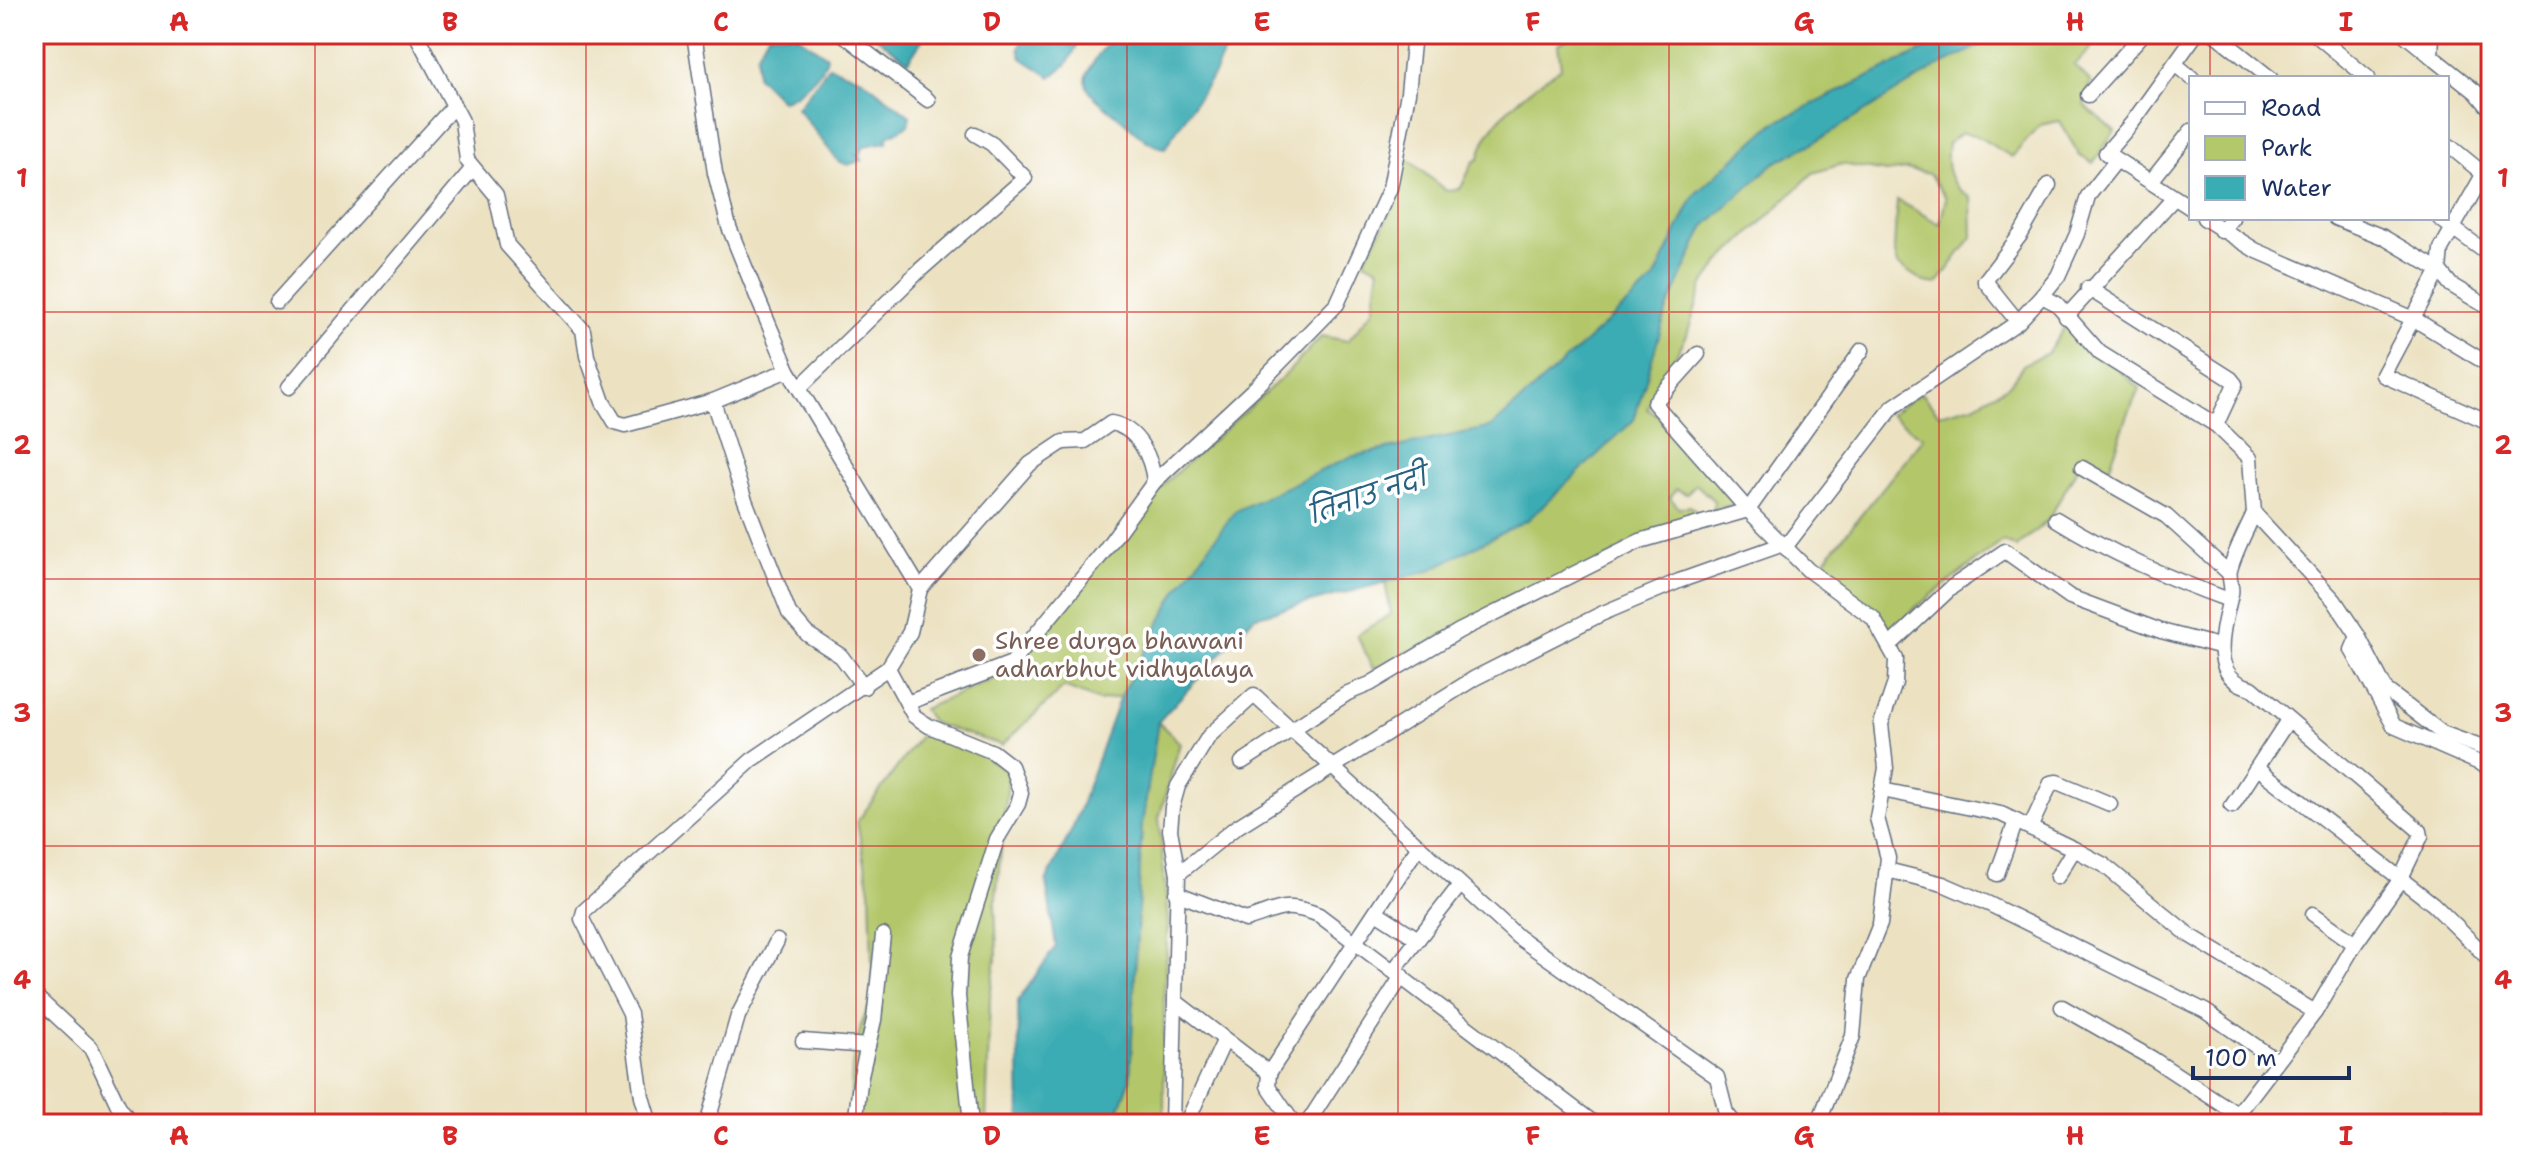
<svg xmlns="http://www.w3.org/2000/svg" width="2525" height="1158" font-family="'Shantell Sans','Playpen Sans Deva',sans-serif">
<rect width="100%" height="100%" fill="#fff"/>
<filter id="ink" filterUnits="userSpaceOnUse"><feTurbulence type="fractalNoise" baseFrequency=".0125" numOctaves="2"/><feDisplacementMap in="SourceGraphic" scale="16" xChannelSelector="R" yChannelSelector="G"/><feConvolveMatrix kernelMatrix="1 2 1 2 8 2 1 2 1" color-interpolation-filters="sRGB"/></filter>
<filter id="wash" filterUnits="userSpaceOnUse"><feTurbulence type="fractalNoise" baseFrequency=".006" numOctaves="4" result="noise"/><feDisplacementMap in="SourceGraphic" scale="32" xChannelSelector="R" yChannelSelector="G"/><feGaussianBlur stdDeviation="1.8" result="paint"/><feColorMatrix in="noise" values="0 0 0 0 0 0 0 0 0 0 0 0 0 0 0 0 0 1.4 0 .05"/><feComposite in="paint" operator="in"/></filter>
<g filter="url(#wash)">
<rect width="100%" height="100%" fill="#ece2c2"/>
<g fill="#b3c76b" stroke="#677b64" stroke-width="2">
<path d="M1577 34H1957L1774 123 1694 195 1654 280 1492 427 1350 457 1177 591 1120 697 1099 701 1064 687 1002 745 932 723 923 709 1010 672 1167 481 1285 375 1322 336 1348 341 1373 310 1379 268 1364 261 1389 215 1404 156 1446 191 1461 188 1473 162 1479 159C1484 123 1532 86 1561 68L1558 44Z"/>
<path d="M2004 34H2105L2074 65 2090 81 2084 105 2115 131 2093 163 2080 156 2059 121 2040 125 2012 157 1975 135 1961 133 1948 143C1944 168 1949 185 1971 198L1972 237 1937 284 1924 282 1898 265 1894 249 1897 200 1940 224 1946 198 1929 174 1906 169 1886 172 1842 164 1813 173 1721 261 1702 287 1687 335 1647 409 1658 415 1737 504 1713 510 1714 501 1696 484 1686 494 1676 489 1670 498 1679 508 1690 506 1699 514 1373 669 1357 635 1391 614 1385 582 1428 571 1667 309 1704 227 1774 163 1817 141 1937 67Z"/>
<path d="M2065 326 2140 388C2125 415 2119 446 2106 475L2082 460 2048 520 2016 547 2002 541 1915 608 1895 632 1820 566 1923 438 1890 414 1921 393 1939 414 1974 405 2009 385 2024 364 2048 353Z"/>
<polygon points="1158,722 1180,743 1159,818 1168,921 1164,993 1164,1124 1114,1124 1130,1080 1142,825"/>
<polygon points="923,732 970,747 1009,772 995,907 997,953 990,997 986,1124 850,1124 852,1066 861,1025 873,997 870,890 857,822"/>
</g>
<g fill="#3aacb3" stroke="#2a6e88" stroke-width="2">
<path d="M768 34H795L827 56C826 70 797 98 781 100L757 76V54Z"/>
<polygon points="872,34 926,34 908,61"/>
<polygon points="1025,34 1084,34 1067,64 1051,77 1022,58 1019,49"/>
<path d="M1114 34H1233L1214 74 1165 148C1149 146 1139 134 1128 125 1079 84 1071 90 1114 34Z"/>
<polygon points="1957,34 2004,34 1937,67 1817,141 1774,163 1704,227 1667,309 1634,420 1529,519 1428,571 1254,617 1158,722 1142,825 1130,1080 1114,1124 1020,1124 1018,1001 1056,946 1046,882 1073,827 1120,697 1177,591 1235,511 1350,457 1492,427 1654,280 1694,195 1774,123"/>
<polygon points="829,66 862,79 910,116 908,125 887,137 887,142 864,146 860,155 856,154 862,160 848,165 838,161 797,108"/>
</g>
</g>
<g filter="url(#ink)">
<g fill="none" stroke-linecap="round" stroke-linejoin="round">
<g stroke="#646e81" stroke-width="17">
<g id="minor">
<polyline points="416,34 462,121 467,160 496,195 507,245 583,330 587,356 603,402 615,422 625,425 713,401 788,370"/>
<polyline points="694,34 715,173 729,227 758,299 788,370 920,589 910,632 888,668"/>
<polyline points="843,34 928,100"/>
<polyline points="2215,34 2270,78"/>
<polyline points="2315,34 2368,78"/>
<polyline points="2404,34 2431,56"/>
<polyline points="2432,34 2431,56 2476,92 2491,110"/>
<polyline points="2176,65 2192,78"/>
<polyline points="2088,95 2143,34"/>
<polyline points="2447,144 2491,180"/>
<polyline points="2491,161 2441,249 2439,270 2383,375 2491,423"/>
<polyline points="2152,180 2191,131"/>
<polyline points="2191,208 2106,153 2132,123 2196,34"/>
<polyline points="2204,218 2255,250 2414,319 2491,366"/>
<polyline points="2335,218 2383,237 2439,270 2451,285 2491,309"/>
<polyline points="2439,218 2491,256"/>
<polyline points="2221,231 2232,218"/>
<polyline points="2088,288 2231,379 2235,384 2216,425"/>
<polyline points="2042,296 2057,304 2100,353 2216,425 2250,458 2254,513 2334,600 2358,636 2386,690 2442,733 2491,751"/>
<polyline points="277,302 453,107"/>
<polyline points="2066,317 2174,198"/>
<polyline points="2018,322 1985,281 2021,234 2049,185"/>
<polyline points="289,387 473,168"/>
<polyline points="799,388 920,270 1025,178 992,144 975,134"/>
<polyline points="713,401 743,495 789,613 807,634 841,656 864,687"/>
<polyline points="2082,468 2166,516 2229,573"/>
<path d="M2056 519C2112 554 2168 578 2229 600"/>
<path d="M920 589 1030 464 1063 442 1085 441 1111 423C1138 428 1152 458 1154 482"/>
<polyline points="2358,636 2352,650 2394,726 2491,768"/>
<polyline points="1889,646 1952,587 2005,551 2070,597 2161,631 2219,646"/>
<polyline points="907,703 1012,663 1102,554 1154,482 1257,386 1337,304 1390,188 1408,93 1414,34"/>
<polyline points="1242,762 1348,693 1370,684 1459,631 1640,541 1748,510 1654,403 1698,354"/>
<polyline points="2258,768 2433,904 2491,961"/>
<polyline points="1882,790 2001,814 2074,849 2104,865 2189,935 2315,1012"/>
<polyline points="2232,806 2288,720"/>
<polyline points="2030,828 2051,783 2057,782 2110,804"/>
<polyline points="1887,870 1943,884 1989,904 2205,1011 2277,1061"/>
<polyline points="1178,874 1235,828 1475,678 1601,614 1679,581 1789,542 1893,407 2018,322 2042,296 2058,276 2077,234 2088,196 2116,161"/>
<polyline points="1997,874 2016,821"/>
<polyline points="2057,877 2074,849"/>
<path d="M1176 893 1246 920C1279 910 1283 901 1319 915L1595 1124"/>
<polyline points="1376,912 1418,939"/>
<polyline points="2313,914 2355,944"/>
<polyline points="1394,970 1460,885"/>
<polyline points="34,995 91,1048 118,1105 131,1124"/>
<polyline points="1175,1001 1269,1073 1268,1086 1294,1124"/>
<polyline points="2062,1007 2153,1059 2237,1114"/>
<polyline points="803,1041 868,1046"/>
<polyline points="1269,1073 1418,847"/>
<polyline points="2444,1118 2473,1124"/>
<polyline points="1942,1122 1945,1124"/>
<polyline points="650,1124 642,1097 630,1014 582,919 584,911 752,760 888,668 914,716 929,726 993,752 1011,766 1021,793 1018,804 997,839 960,957 958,996 971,1124"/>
<polyline points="707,1124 738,1016 777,941"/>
<polyline points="855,1124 861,1075 874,1020 883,935"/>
<polyline points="1172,1124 1178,874 1170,830 1172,807 1178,786 1209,736 1254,695 1518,937 1717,1077 1726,1113 1735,1124"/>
<polyline points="1186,1124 1224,1041"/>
<polyline points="1307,1124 1402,976"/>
<polyline points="1818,1124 1853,1036 1858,979 1880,924 1888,858 1877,818 1886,768 1881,724 1895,683 1896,659 1873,618 1808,570 1748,510 1862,350"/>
<path d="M2230 1124 2315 1012 2355 944 2400 880 2421 836 2420 831 2252 688C2206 678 2224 626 2231 594 2233 586 2228 578 2230 570 2235 551 2246 531 2254 513"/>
</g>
</g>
<use href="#minor" stroke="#fff" stroke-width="14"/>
</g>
</g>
<path fill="none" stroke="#d62828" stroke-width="2" stroke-opacity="0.55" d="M315 34V1124M586 34V1124M856 34V1124M1127 34V1124M1398 34V1124M1669 34V1124M1939 34V1124M2210 34V78M2210 218V1124M34 312H2491M34 579H2491M34 846H2491"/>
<circle fill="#8d6e63" stroke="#fff" stroke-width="3" cx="979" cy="655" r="8"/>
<g text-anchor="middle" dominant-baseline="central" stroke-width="7" stroke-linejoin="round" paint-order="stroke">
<g font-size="24" fill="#785e54" stroke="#fff" text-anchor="start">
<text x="995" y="641">Shree durga bhawani<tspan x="995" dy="28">adharbhut vidhyalaya</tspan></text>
</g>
<g font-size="26" font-style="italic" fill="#276180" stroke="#fff">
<text transform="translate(1367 495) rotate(-19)">तिनाउ नदी</text>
</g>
</g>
<rect width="2525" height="1158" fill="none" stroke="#fff" stroke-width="88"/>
<rect x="2189" y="76" width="260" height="144" fill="#ffffff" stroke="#a4acbf" stroke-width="2"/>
<rect x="2205" y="102" width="40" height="12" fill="#ffffff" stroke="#a4acbf" stroke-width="2"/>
<text x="2261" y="116" font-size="24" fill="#1b2f5e">Road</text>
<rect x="2205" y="136" width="40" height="24" fill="#b3c76b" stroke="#a4acbf" stroke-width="2"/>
<text x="2261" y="156" font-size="24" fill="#1b2f5e">Park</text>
<rect x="2205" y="176" width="40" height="24" fill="#3aacb3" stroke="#a4acbf" stroke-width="2"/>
<text x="2261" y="196" font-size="24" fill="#1b2f5e">Water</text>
<path d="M2193 1066v12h156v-12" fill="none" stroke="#1b2f5e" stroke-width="4"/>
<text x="2205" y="1066" font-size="24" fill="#1b2f5e" stroke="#ffffff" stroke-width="6" paint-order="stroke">100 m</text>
<rect x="44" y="44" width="2437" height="1070" fill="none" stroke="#d62828" stroke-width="3"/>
<g font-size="26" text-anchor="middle" font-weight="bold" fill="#d62828">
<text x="179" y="31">A</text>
<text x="450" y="31">B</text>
<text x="721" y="31">C</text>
<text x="992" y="31">D</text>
<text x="1262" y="31">E</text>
<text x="1533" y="31">F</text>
<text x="1804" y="31">G</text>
<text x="2075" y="31">H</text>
<text x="2346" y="31">I</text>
<text x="22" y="187">1</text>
<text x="2503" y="187">1</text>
<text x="22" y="454">2</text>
<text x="2503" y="454">2</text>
<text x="22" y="722">3</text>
<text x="2503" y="722">3</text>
<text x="22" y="989">4</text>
<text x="2503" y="989">4</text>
<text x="179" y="1145">A</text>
<text x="450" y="1145">B</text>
<text x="721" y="1145">C</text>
<text x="992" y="1145">D</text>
<text x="1262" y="1145">E</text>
<text x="1533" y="1145">F</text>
<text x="1804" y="1145">G</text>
<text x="2075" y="1145">H</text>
<text x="2346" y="1145">I</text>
</g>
</svg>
